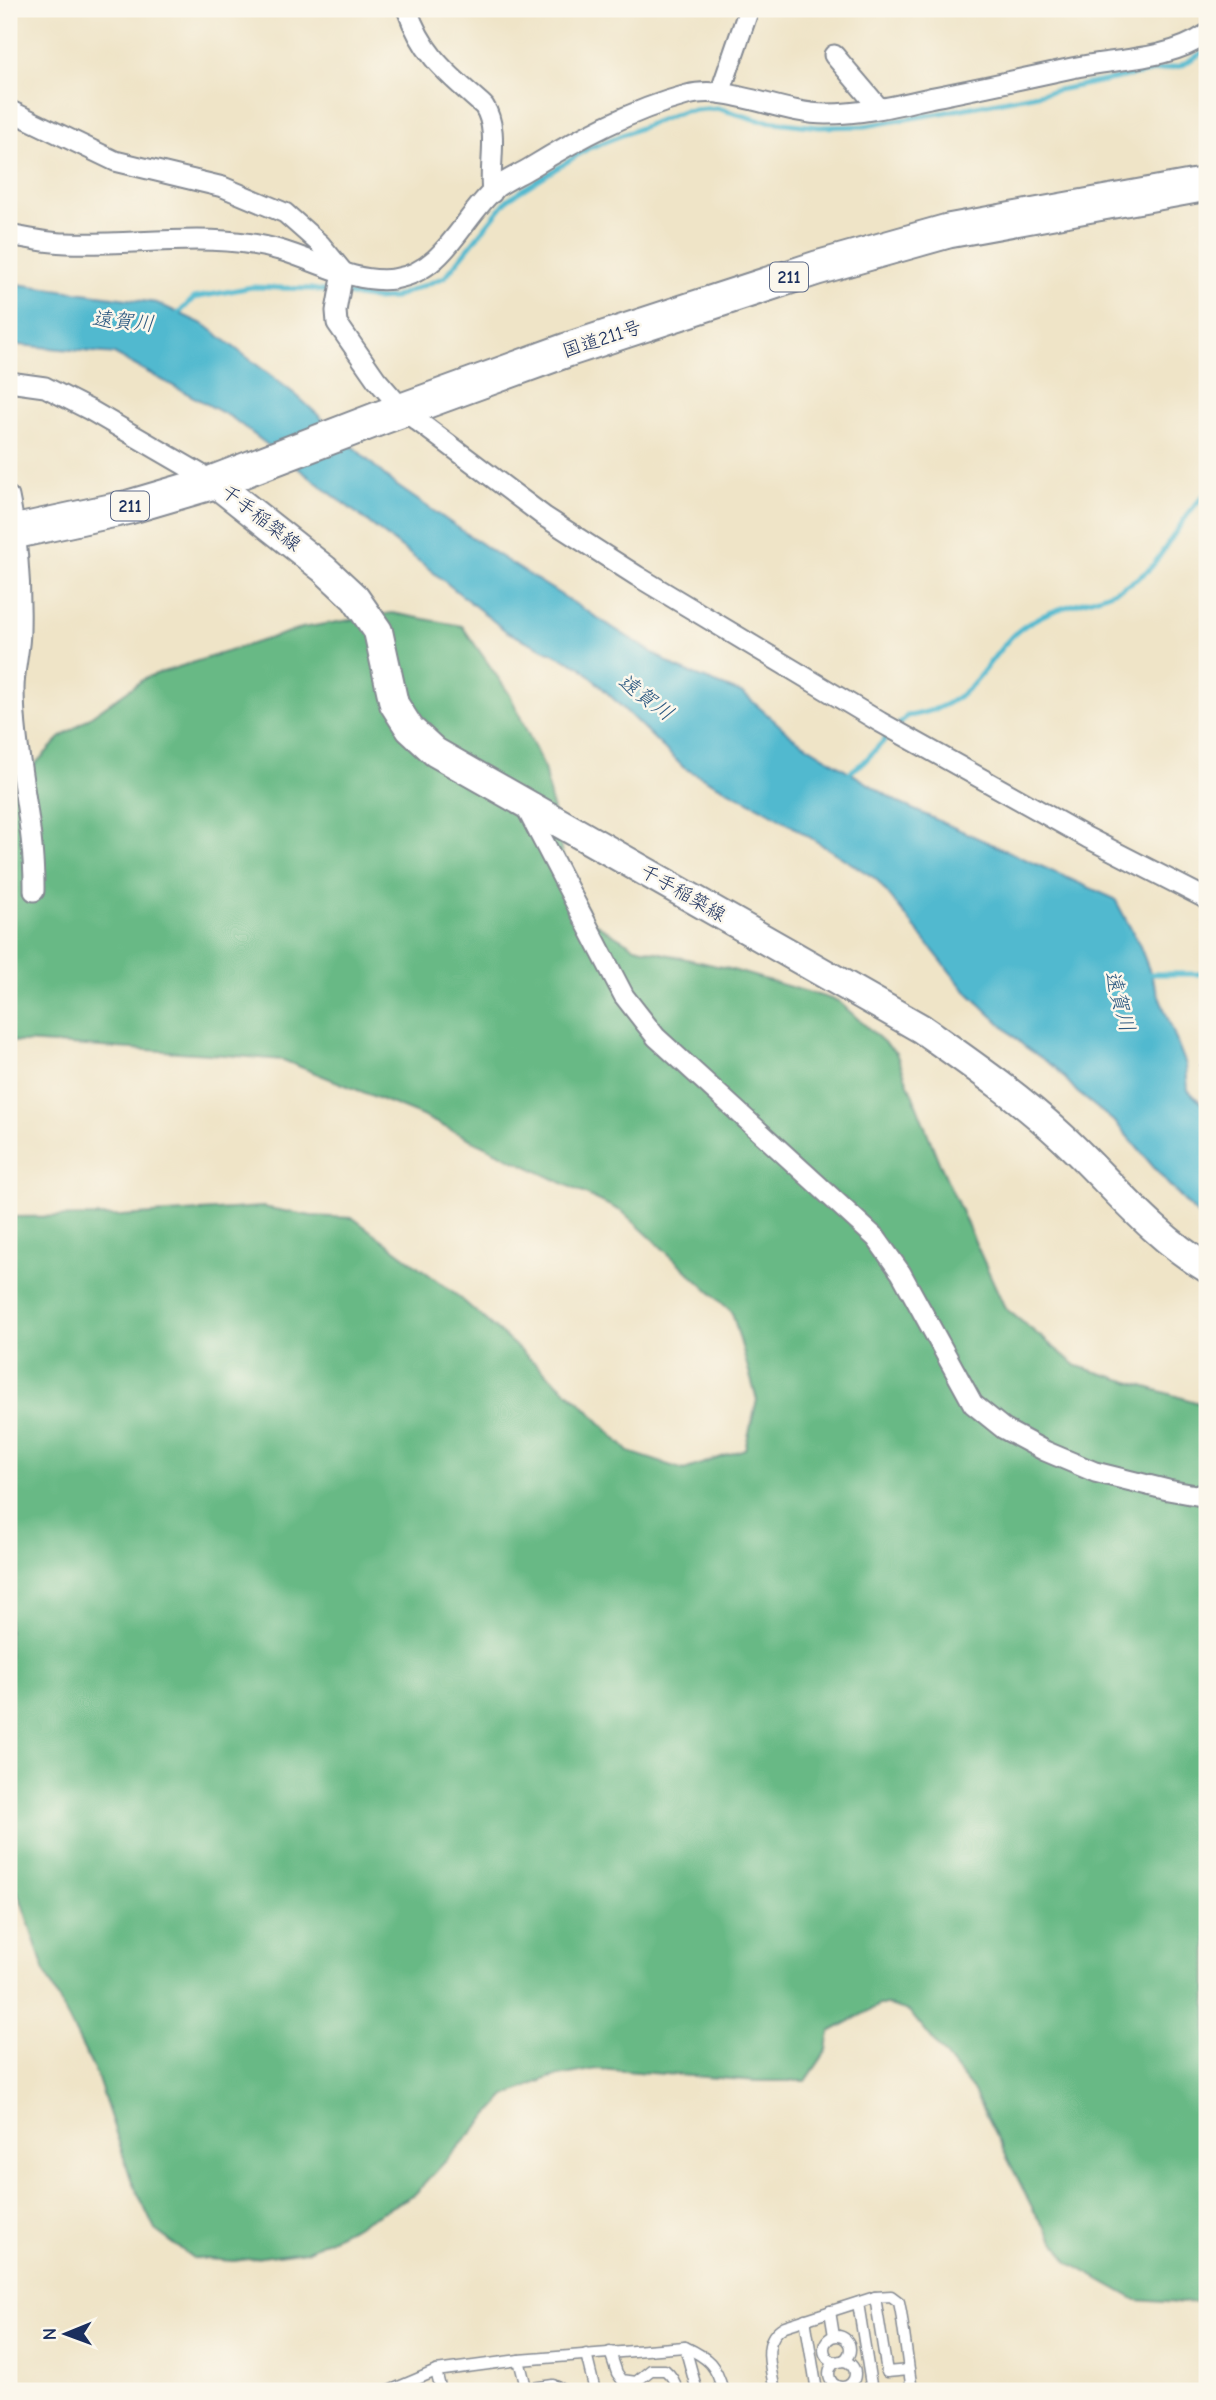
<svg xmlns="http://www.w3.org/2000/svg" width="1216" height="2400" font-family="'Comic Neue','Klee One',sans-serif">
<rect width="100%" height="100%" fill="#fbf7ec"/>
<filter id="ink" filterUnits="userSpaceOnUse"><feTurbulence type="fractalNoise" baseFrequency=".0143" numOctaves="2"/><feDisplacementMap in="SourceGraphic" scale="14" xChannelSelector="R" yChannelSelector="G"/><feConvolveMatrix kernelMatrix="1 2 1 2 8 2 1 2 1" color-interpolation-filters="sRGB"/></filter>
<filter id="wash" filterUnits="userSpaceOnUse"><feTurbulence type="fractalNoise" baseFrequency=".00686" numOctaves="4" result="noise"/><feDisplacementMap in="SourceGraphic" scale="28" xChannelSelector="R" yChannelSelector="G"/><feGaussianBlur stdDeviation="1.57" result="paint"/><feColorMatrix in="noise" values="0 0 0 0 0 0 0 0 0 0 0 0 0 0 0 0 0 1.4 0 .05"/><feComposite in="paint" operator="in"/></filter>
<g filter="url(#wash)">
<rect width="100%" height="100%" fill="#efe4c7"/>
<polygon fill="#68b985" stroke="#427472" stroke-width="2" points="392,613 462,626 510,695 544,768 565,868 593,922 635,947 726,968 838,1001 896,1053 939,1162 1005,1308 1077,1366 1199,1403 1207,1407 1207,2301 1179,2303 1136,2300 1070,2263 1034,2211 973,2090 909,2011 888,2005 879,2005 830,2032 827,2050 806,2081 758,2081 597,2069 548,2078 506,2096 415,2194 354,2227 306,2251 234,2261 193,2258 155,2230 131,2179 97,2076 45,1972 21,1900 9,1878 9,1217 121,1216 263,1207 311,1216 353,1218 459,1297 584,1406 629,1452 684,1470 745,1449 757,1400 732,1312 623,1212 420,1115 283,1060 225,1055 9,1041 9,789 13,787 60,738 147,677 302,628"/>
<polygon fill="#51b9cf" stroke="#367496" stroke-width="2" points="9,283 157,303 205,325 296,395 393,483 493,552 677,668 744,694 793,737 901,804 1115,899 1139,944 1186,1065 1188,1090 1207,1109 1207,1225 1168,1184 1117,1124 1077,1092 1057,1069 1024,1046 963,988 876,879 768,811 684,768 580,666 507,632 428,568 231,417 114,354 9,344"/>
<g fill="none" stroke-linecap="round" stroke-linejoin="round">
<g stroke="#51b9cf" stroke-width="5">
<polyline points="345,294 376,299 392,298 445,277 508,199 589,148 683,111 717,108 758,120 819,127 865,126 941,113 1180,66 1207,50"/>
<polyline points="175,317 194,298 252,287 311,289 335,293"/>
<path d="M898 726 907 716C919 715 927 712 938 708 984 689 990 649 1026 625 1065 599 1107 604 1146 572 1153 567 1158 558 1163 551 1176 532 1190 508 1207 492"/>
<polyline points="845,776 864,762 891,733"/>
<polyline points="1144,974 1207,974"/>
</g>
</g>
</g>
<g filter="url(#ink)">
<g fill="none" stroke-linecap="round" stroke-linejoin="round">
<g stroke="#858a92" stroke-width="13">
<g id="service">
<polyline points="875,2297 887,2372 909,2370"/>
<polyline points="858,2303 872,2391"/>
<polyline points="830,2311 834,2336"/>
<polyline points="805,2319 817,2391"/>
<circle cx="837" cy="2349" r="13"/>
<polyline points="685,2347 697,2391"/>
<path d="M610 2352 617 2373 622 2380 636 2382 651 2370H665C671 2375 677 2383 675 2391"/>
<polyline points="586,2354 595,2391"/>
<polyline points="519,2360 527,2391"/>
<circle cx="842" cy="2374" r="13"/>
<polyline points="436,2371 441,2391"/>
<polyline points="526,2389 553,2385 566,2391"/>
<path d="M389 2391 436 2371 519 2360 685 2347C709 2358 716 2365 723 2391"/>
<path d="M775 2391C771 2368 760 2339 785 2326L875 2297 891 2296 899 2302 901 2312 912 2391"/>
</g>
</g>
<g stroke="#858a92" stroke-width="23">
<g id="minor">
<path d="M407 9C423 56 448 74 484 106 500 131 488 165 492 193"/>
<polyline points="834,55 879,108"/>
<polyline points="720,93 749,9"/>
<polyline points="9,110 115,161 223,187 285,213 320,244 343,272 336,311 337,323 376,379 403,410 545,517 637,576 880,722 1088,838 1207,899"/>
<path d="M9 235C27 238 47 243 66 243 138 246 213 230 283 251 319 262 356 284 394 279 446 271 462 217 497 187 507 180 520 174 530 168 579 138 631 110 687 95 729 84 781 114 826 114 862 114 899 105 934 97 980 88 1026 78 1072 68 1118 58 1167 61 1207 34"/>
<polyline points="9,382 45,387 90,410 214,482"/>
<path d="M9 497C18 540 21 586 20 630 20 650 14 669 14 689 14 757 35 823 34 891"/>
<polyline points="523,802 624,996 656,1037 876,1238 901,1273 973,1404 1004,1429 1045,1451 1095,1472 1168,1490 1207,1497"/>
</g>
</g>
<g stroke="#858a92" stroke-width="32">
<path id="secondary" d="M214 482 324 569 355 598 378 631 394 704 410 729 435 752 922 1029C970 1063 1018 1096 1061 1136 1109 1180 1150 1234 1207 1268"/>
</g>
<g stroke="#858a92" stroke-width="37">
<polyline id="trunk" points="9,533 129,507 214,482 383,417 567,350 817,268 948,231 1207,184"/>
</g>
<polyline stroke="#858a92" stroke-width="3.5" stroke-dasharray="2 5" stroke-linecap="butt" points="1200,1064 1207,1069"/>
<use href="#service" stroke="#fff" stroke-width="10"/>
<use href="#minor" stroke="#fff" stroke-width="19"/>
<use href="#secondary" stroke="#fff" stroke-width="28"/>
<use href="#trunk" stroke="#fff" stroke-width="33"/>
</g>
</g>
<g text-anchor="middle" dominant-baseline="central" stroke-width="5" stroke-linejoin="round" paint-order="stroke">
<g fill="#fbf7ec" stroke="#5e6b89" stroke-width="2">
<rect x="770" y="262.5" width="38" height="29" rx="5"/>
<rect x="111" y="491.5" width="38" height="29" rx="5"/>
</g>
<g font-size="18" font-weight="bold" fill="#1b2f5e">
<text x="789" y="277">211</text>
<text x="130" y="506">211</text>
</g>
<g font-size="19" fill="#1b2f5e" stroke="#fbf7ec">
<text transform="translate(602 339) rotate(-18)">国道211号</text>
<text transform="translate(261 518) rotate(38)">千手稲築線</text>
<text transform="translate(683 893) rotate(30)">千手稲築線</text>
</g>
<g font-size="21" font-style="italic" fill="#2b5880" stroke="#fbf7ec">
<text transform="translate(123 321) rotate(5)">遠賀川</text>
<text transform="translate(646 697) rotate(37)">遠賀川</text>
<text transform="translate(1120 1001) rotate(75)">遠賀川</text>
</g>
</g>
<rect width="1216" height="2400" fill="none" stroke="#fbf7ec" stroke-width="35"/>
<g transform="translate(66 2334) rotate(269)" stroke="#fbf7ec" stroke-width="5" paint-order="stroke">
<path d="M0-5L12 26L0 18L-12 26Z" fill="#1b2f5e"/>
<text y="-10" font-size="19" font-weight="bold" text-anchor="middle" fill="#1b2f5e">N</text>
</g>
</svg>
